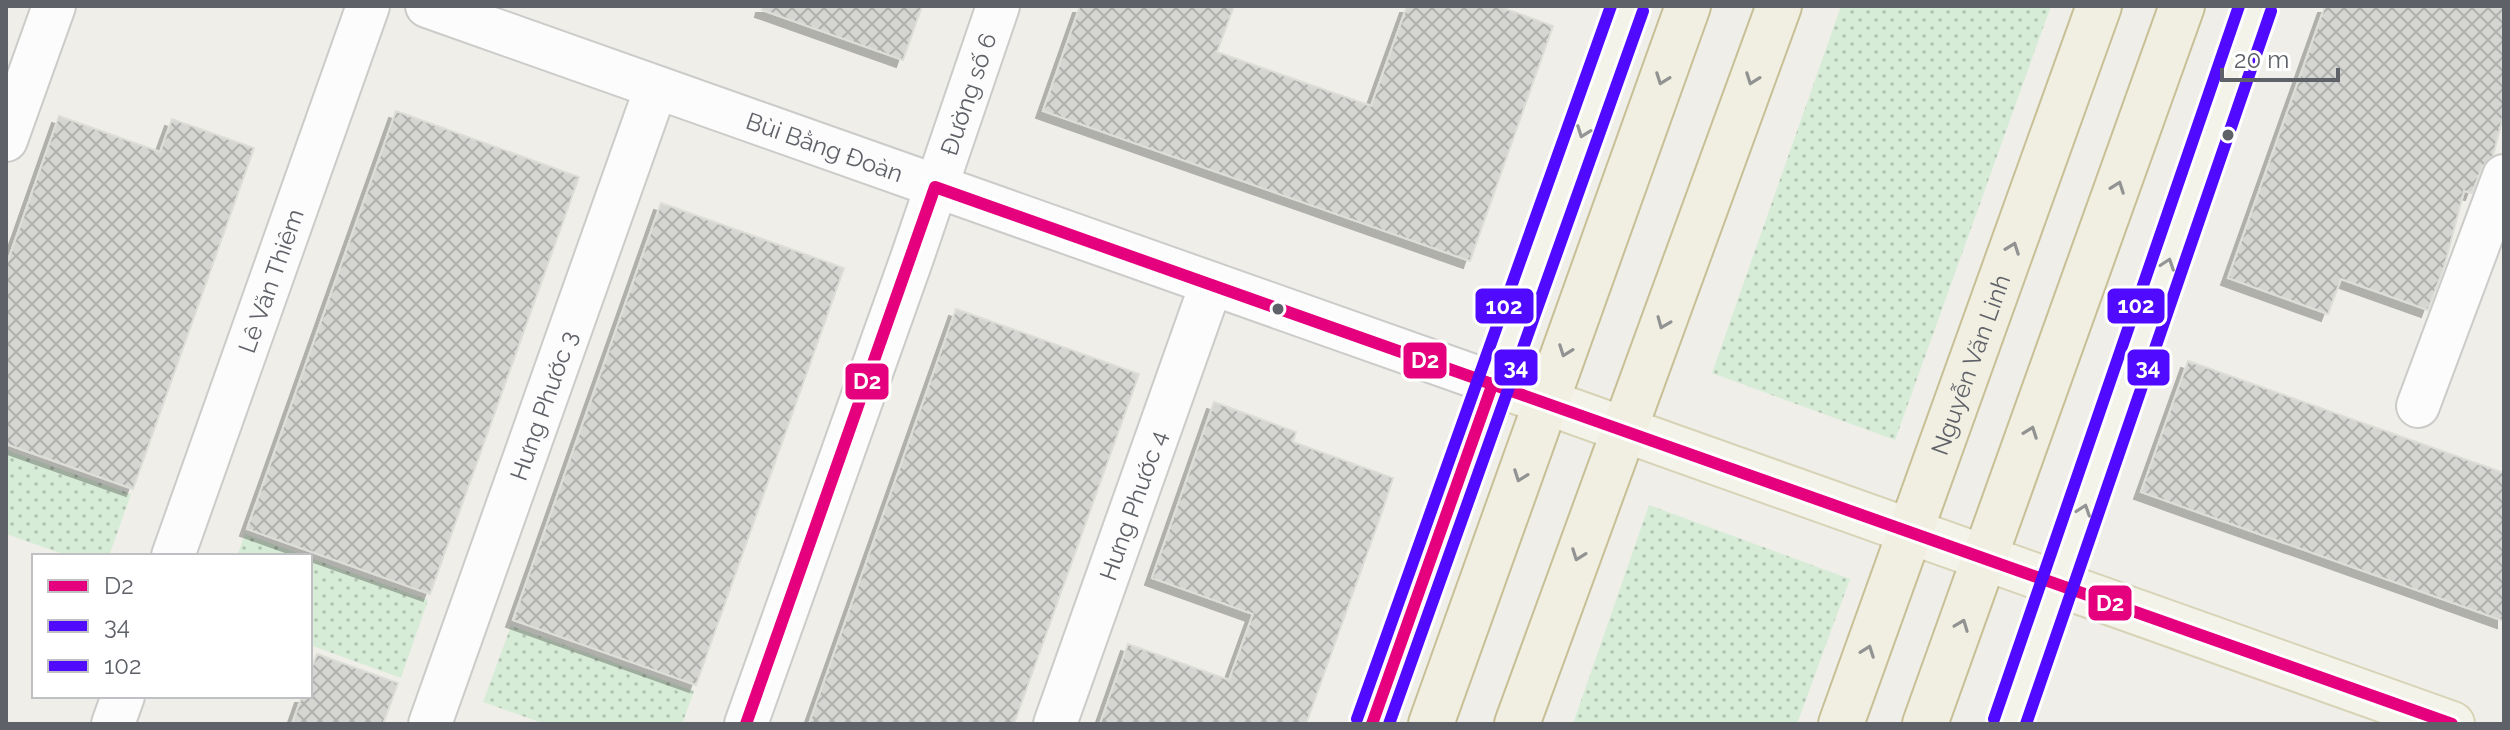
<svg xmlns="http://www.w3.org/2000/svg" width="2510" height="730" font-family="Raleway,sans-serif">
<defs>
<pattern id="grass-dots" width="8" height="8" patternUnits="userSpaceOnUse" patternTransform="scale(2)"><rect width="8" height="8" fill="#d7ecd7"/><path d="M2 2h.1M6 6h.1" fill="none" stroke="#b2c3b2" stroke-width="1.8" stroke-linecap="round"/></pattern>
<pattern id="building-cross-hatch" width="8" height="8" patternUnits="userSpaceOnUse" patternTransform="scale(2)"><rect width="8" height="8" fill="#d5d5d2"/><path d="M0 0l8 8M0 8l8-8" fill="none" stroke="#b0b0ae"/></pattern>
<filter id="shadow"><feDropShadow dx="-7" dy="7" stdDeviation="0" flood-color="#0004"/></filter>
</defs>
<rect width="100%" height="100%" fill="#efeee9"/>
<g fill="url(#grass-dots)">
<polygon points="1841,6 2051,6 1895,440 1712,373"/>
<polygon points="6,450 131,494 109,556 69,556 6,534"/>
<polygon points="1649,505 1850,579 1797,724 1573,724"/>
<polygon points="245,534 305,556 237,556"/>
<polygon points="310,558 428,600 401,678 310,645"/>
<polygon points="511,626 694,691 682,724 545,724 483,702"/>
</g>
<g fill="url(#building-cross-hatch)" stroke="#deded8" stroke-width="2" filter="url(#shadow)">
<polygon points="763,6 922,6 903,60 762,10"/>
<polygon points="1080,6 1234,6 1217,52 1371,106 1407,6 1498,6 1553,26 1470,261 1043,111"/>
<polygon points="2325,6 2504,6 2504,112 2493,156 2482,167 2472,193 2464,191 2445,264 2428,310 2341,279 2328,314 2228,278"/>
<polygon points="396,111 579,177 430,594 247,529"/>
<polygon points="59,116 160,152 172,119 254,148 133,489 6,444 6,266"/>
<polygon points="661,203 844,268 696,685 513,620"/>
<polygon points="956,309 1139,374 1014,724 809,724"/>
<polygon points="2188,361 2504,473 2504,621 2141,492"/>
<polygon points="1214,402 1296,432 1293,442 1393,478 1382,512 1306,724 1100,724 1128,644 1229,680 1253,614 1152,578"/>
<polygon points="317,654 398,683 383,724 292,724 302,696 310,696 310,672"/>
</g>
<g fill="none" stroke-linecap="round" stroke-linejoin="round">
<g stroke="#cbcbca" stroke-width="46">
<g id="minor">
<path id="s1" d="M427 6 1493 383"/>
<polyline points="6,140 54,6"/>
<polyline points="2418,406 2504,176"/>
<path id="s2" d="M173 556 368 6"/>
<polyline points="113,724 123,696"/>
<path id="s3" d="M430 724 656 88"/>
<path id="s4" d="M746 724 912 258 998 6"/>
<path id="s5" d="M1055 724 1211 285"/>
</g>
</g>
<g stroke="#d8d3b6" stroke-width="48">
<g id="major">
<polyline points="1493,383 2452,724"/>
<polyline points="1372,724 1628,6"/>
<polyline points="2009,724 2256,6"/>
</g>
</g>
<g stroke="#c7bf95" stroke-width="48">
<g id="highway">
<polyline points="1431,724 1688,6"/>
<polyline points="1517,724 1779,6"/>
<path id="s6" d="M1841 724 2099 6"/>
<polyline points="1925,724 2182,6"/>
</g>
</g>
<use href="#minor" stroke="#fdfcfc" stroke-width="42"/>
<use href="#major" stroke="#f4f3e9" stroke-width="44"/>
<use href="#highway" stroke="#f1efe2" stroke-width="44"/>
<g stroke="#fff" stroke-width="18">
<g id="bus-1">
<polyline points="746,724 935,187 2452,724"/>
<polyline points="1372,724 1493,383"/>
</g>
</g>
<g stroke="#fff" stroke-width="18">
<g id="bus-2">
<polyline points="1389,724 1643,11"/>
<polyline points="2026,724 2271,11"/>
</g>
</g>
<g stroke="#fff" stroke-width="18">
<g id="bus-3">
<polyline points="1357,719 1611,6"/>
<polyline points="1994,719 2239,6"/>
</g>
</g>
<use href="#bus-1" stroke="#e5007d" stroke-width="12"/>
<use href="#bus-2" stroke="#4f0aff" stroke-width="12"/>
<use href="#bus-3" stroke="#4f0aff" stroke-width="12"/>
</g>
<defs><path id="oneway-chevron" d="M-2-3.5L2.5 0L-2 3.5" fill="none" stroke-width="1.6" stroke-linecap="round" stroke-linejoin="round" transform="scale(2)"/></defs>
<g stroke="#919393">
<use href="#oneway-chevron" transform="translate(1662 79) rotate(110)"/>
<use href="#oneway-chevron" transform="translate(1752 79) rotate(110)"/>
<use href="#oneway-chevron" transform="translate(2118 187) rotate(-70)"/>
<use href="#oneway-chevron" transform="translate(2013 248) rotate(-70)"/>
<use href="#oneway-chevron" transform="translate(1663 323) rotate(112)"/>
<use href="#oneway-chevron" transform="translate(1565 351) rotate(110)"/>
<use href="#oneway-chevron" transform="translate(2031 432) rotate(-70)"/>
<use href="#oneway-chevron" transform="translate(1520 476) rotate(110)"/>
<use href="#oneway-chevron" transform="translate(1578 555) rotate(110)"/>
<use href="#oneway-chevron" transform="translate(1962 625) rotate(-69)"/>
<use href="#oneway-chevron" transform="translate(1868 651) rotate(-70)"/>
</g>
<g stroke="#929495">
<use href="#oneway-chevron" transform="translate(1583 132) rotate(110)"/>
<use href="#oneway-chevron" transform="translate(2168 264) rotate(-71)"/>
<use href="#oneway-chevron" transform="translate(2084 510) rotate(-71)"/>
</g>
<g fill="#5e6168" stroke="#fff" stroke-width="3">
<circle cx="2228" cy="135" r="7"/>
<circle cx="1278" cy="309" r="7"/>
</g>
<g text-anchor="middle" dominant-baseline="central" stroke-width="6" stroke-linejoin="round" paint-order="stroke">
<g font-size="24" fill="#5e6168" stroke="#fff">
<text stroke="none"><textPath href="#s4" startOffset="668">Đường số 6</textPath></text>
<text stroke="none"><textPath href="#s1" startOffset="422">Bùi Bằng Đoàn</textPath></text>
<text stroke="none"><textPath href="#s2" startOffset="292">Lê Văn Thiêm</textPath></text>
<text stroke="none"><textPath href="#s6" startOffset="382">Nguyễn Văn Linh</textPath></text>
<text stroke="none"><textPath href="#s3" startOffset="338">Hưng Phước 3</textPath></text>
<text stroke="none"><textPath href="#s5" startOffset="232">Hưng Phước 4</textPath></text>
</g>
</g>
<g stroke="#fff" stroke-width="3">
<rect x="2106" y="287" width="60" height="38" rx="8" fill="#4f0aff"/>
<rect x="1474" y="287" width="61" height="38" rx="8" fill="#4f0aff"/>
<rect x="1402" y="341" width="46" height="39" rx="8" fill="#e5007d"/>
<rect x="1493" y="348" width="46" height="39" rx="8" fill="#4f0aff"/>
<rect x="2126" y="348" width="45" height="39" rx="8" fill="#4f0aff"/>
<rect x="844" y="362" width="46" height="39" rx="8" fill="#e5007d"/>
<rect x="2087" y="584" width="46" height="38" rx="8" fill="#e5007d"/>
</g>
<g font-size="22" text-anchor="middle" font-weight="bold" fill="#fff">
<text x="2136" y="313">102</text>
<text x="1504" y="314">102</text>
<text x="1425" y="368">D2</text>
<text x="1516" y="375">34</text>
<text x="2148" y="375">34</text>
<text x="867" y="389">D2</text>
<text x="2110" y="611">D2</text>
</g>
<rect width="2510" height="730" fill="none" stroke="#5e6168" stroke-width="16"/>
<rect x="32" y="554" width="280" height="144" fill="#ffffff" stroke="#bfc0c3" stroke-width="2"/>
<rect x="48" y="580" width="40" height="12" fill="#e5007d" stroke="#bfc0c3" stroke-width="2"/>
<text x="104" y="594" font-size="24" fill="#5e6168">D2</text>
<rect x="48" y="620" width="40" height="12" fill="#4f0aff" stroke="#bfc0c3" stroke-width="2"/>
<text x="104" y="634" font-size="24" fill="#5e6168">34</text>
<rect x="48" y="660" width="40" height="12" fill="#4f0aff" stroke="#bfc0c3" stroke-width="2"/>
<text x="104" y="674" font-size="24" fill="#5e6168">102</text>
<path d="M2222 68v12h116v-12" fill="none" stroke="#5e6168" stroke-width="4"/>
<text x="2234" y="68" font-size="24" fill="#5e6168" stroke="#ffffff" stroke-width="6" paint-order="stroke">20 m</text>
</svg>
